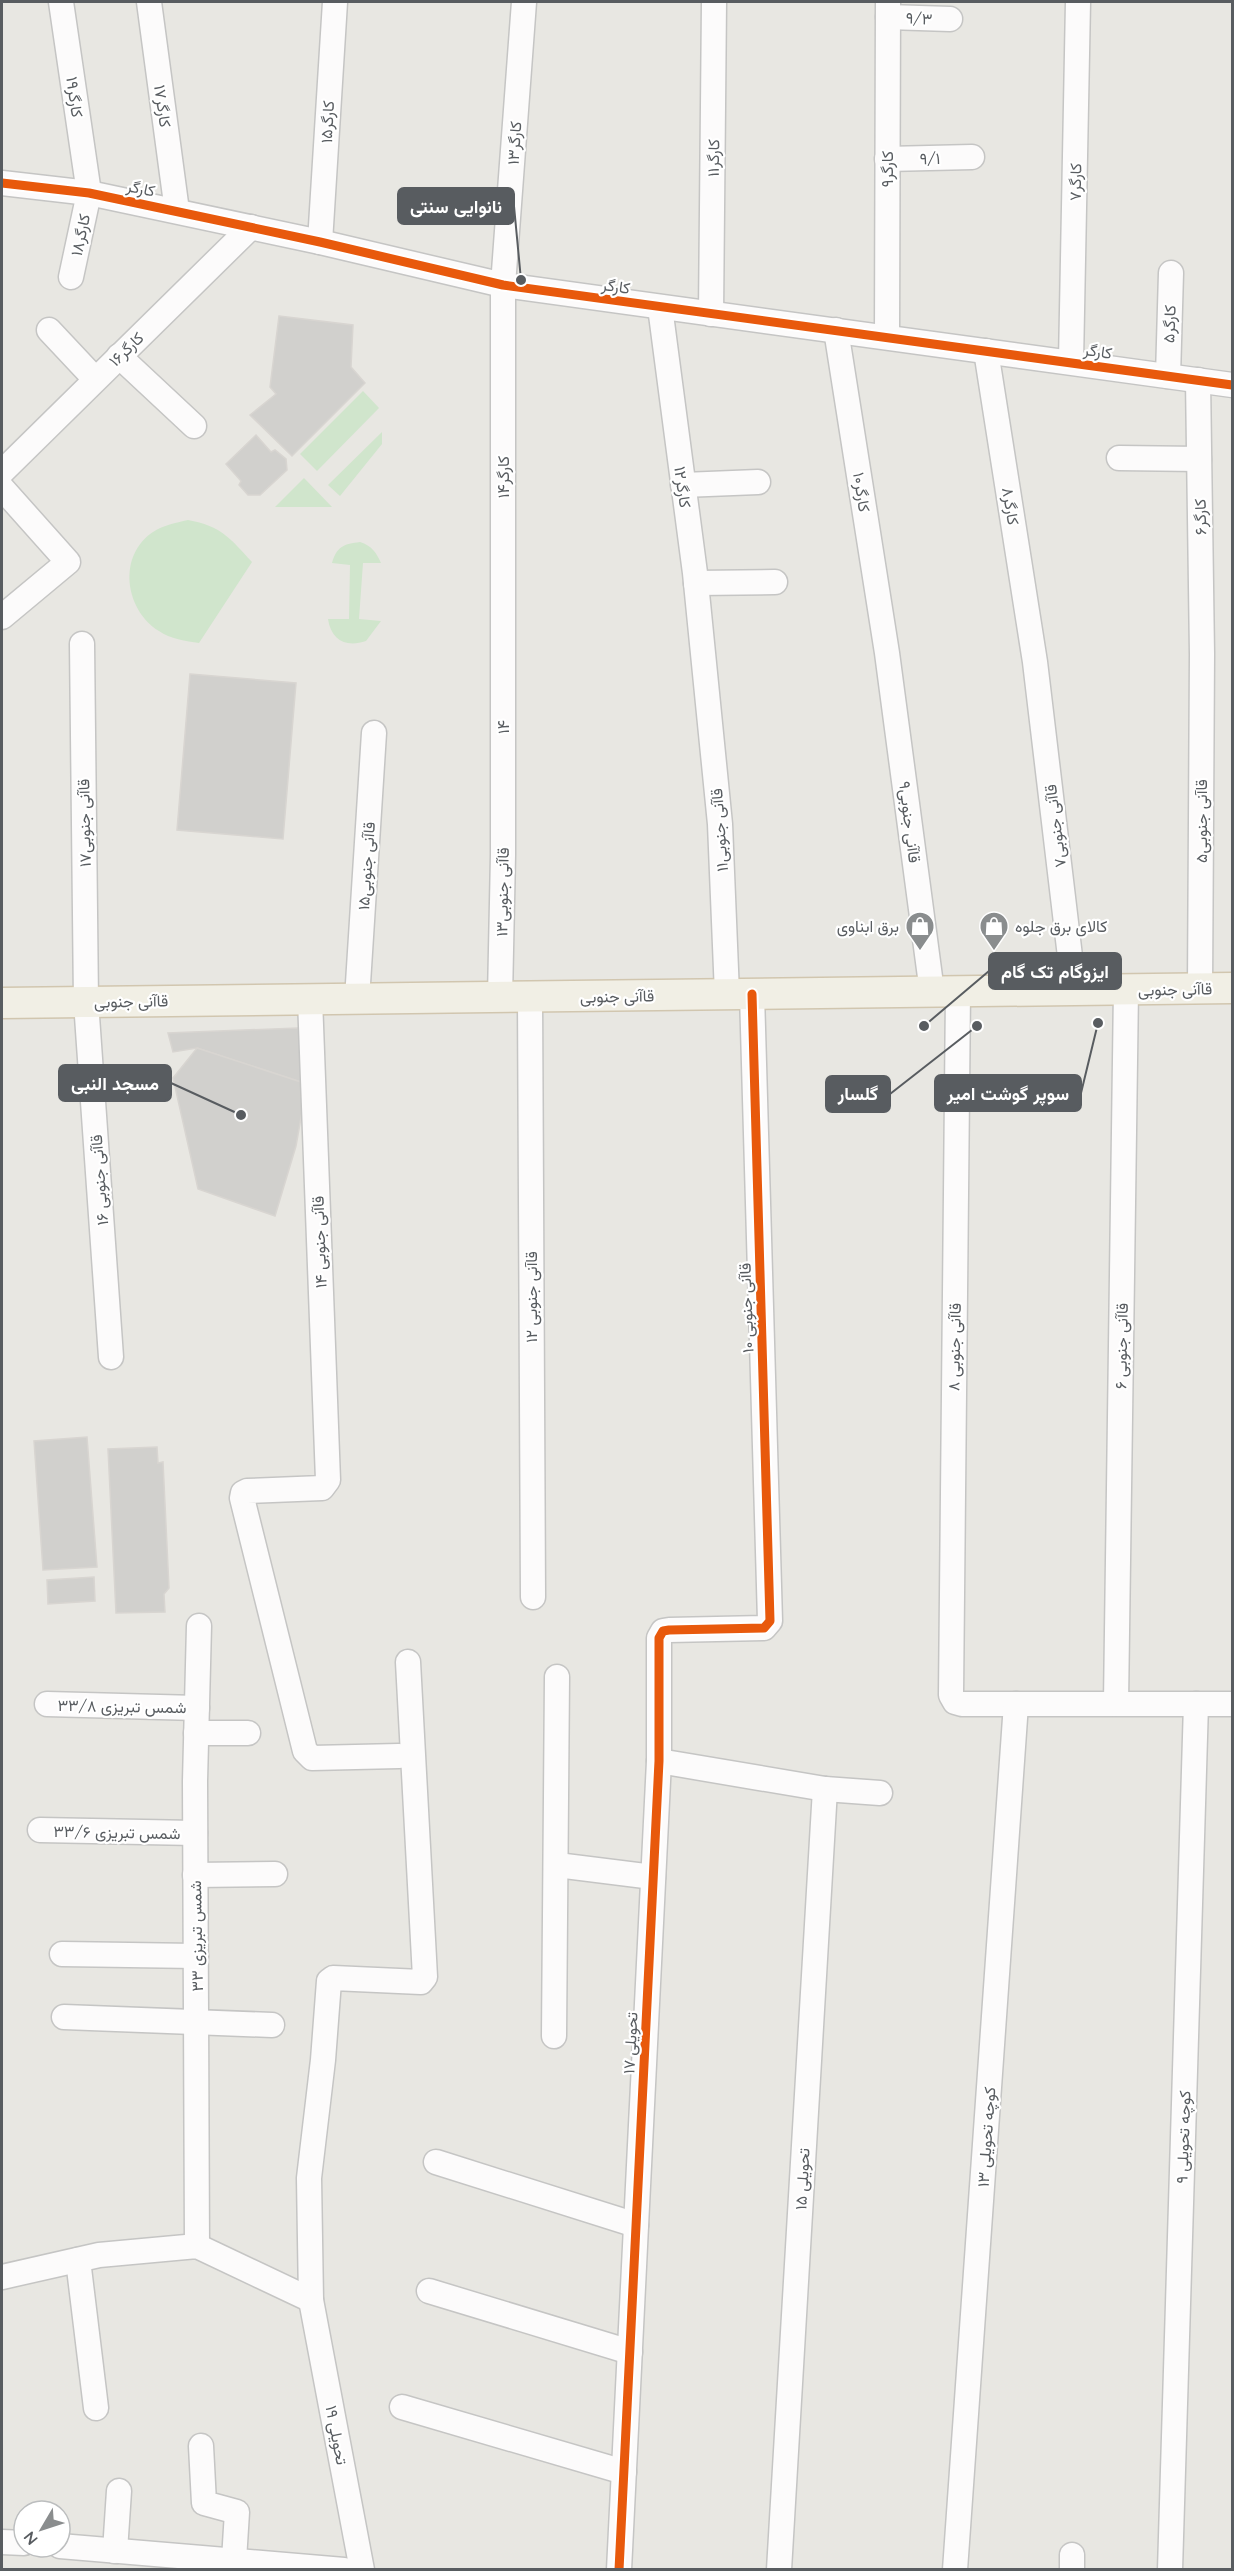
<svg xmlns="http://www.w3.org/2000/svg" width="1234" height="2571" font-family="Quicksand,Vazirmatn,sans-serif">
<rect width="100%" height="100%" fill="#e8e7e2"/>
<g fill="#d0e5cc">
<polygon points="363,391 379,408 317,471 300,454"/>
<polygon points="382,432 382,444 340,496 328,485"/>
<polygon points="304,478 332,507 275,507"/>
<path d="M188 520C221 526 230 538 252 562L199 643C186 641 170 639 159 631 125 610 117 556 153 532 164 525 175 523 188 520Z"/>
<path d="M360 542C372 546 376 552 381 563H363L359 619 381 621 366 641C346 648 331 640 328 619H349L350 565 332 563C337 546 344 544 360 542Z"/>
</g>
<g fill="#d1d0cd" stroke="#d8d5d1" stroke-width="1.5">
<polygon points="279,316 353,325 351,367 365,383 292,456 250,415 276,394 270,387"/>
<polygon points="256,435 271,452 275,450 286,459 287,470 260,495 248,495 239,485 241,481 226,464"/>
<polygon points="190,674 296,683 283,839 177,830"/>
<polygon points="298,1028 307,1084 197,1048 173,1052 168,1033"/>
<polygon points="197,1048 307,1084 296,1146 275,1216 198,1189 173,1078"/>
<polygon points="87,1437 97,1567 43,1570 34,1441"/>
<polygon points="157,1447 158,1463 163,1462 169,1588 164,1594 165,1612 116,1613 108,1449"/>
<polygon points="94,1577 95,1601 48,1604 47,1580"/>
</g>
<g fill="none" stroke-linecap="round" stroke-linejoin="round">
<g stroke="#c5c5c4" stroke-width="27">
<g id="minor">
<polyline points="61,2 89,193 71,277"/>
<polyline points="149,2 177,211"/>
<polyline points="888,17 950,19"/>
<polyline points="887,159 972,157"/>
<polyline points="2,183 89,193 320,242 503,285 1232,385"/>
<polyline points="320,242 335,2"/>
<polyline points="660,307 695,573 720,824 727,994"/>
<polyline points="711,314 714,2"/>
<polyline points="49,330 95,379"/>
<polyline points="836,330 887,653 932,992"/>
<polyline points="887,337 888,2"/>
<polyline points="986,351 1035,662 1074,990"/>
<polyline points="119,356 194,426"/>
<polyline points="1071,362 1078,2"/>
<polyline points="1168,376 1171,273"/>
<polyline points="1198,380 1202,654 1200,988"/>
<polyline points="1119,458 1199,459"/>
<polyline points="2,472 251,227"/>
<polyline points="683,485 758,482"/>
<polyline points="2,488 68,562 2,617"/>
<polyline points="696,583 775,582"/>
<polyline points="82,644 86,1002 111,1357"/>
<polyline points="958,992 951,1695 955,1702 962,1704 1232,1704"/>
<polyline points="500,997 503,855 503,285 524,2"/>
<polyline points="530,997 533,1597"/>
<polyline points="310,999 328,1480 322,1488 247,1491 243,1493 242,1498 305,1751 312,1758 399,1756"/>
<polyline points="357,999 374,733"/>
<polyline points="1116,1703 1126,989"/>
<polyline points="47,1704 197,1708"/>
<polyline points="196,1733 248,1733"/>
<polyline points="659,1761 825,1789 880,1793"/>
<polyline points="40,1830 195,1833"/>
<polyline points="557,1865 653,1877"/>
<polyline points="195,1875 275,1874"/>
<polyline points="62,1954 196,1956"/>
<polyline points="64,2017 272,2025"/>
<polyline points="554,2036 557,1677"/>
<polyline points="436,2162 636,2225"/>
<polyline points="197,2246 195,1781 199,1626"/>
<polyline points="78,2260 96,2408"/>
<polyline points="2,2277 99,2255 197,2246 311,2300"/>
<polyline points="429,2291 630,2352"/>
<polyline points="402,2407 624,2472"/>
<polyline points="201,2446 204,2503 237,2512 234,2560"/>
<polyline points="2,2542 24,2543"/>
<polyline points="60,2546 344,2570"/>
<polyline points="115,2551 119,2491"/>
<polyline points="362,2570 311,2300 309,2178 323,2060 329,1981 333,1978 421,1982 425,1977 408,1662"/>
<polyline points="619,2570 659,1761 659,1638 663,1631 669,1630 764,1628 770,1621 752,994"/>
<polyline points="779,2570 825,1789"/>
<polyline points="955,2570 1016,1704"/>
<polyline points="1072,2570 1072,2555"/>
<polyline points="1170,2570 1196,1704"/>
</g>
</g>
<g stroke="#d1c6af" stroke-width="33">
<polyline id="major" points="2,1003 1232,988"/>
</g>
<use href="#minor" stroke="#fcfbfb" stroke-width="24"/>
<use href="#major" stroke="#f1efe5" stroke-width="30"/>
<g stroke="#fff" stroke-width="13">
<g id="cycleway">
<polyline points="2,183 89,193 320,242 503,285 1232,385"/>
<polyline points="619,2570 659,1761 659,1638 663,1631 669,1630 764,1628 770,1621 752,994"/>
</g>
</g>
<use href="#cycleway" stroke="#e8590c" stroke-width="9"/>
</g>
<defs>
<g id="shop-pin" transform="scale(1.5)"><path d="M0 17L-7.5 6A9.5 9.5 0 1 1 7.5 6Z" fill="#8a8d8e" stroke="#fff"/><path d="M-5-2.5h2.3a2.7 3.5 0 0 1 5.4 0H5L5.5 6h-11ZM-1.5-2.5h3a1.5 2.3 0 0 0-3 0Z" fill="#fff"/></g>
</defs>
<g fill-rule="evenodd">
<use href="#shop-pin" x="920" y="926"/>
<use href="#shop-pin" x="994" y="926"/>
</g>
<g text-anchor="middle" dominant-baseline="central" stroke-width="4.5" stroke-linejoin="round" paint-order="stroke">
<g font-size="16" fill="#585c60" stroke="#fff">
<text transform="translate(919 18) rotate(3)">۹/۳</text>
<text transform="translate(75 97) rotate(82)">کارگر۱۹</text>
<text transform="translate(163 106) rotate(82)">کارگر۱۷</text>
<text transform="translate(327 122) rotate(-87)">کارگر۱۵</text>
<text transform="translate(514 143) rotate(-86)">کارگر۱۳</text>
<text transform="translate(713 158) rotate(-89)">کارگر۱۱</text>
<text transform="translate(930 158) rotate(-1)">۹/۱</text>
<text transform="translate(887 169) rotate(-90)">کارگر۹</text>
<text transform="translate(1075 182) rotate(-89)">کارگر۷</text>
<text transform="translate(141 188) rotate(12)">کارگر</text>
<text transform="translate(80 235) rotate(-78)">کارگر۱۸</text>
<text transform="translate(616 286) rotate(8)">کارگر</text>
<text transform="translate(1169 324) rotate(-88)">کارگر۵</text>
<text transform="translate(126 349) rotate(-44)">کارگر۱۶</text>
<text transform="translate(1098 351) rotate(8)">کارگر</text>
<text transform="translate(503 477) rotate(-90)">کارگر۱۴</text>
<text transform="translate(683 487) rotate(82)">کارگر۱۲</text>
<text transform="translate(862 492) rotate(81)">کارگر۱۰</text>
<text transform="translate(1011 506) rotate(81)">کارگر۸</text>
<text transform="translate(1200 517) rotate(-91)">کارگر۶</text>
<text transform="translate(503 727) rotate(-90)">۱۴</text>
<text transform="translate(1201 821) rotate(-90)">قاآنی جنوبی۵</text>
<text transform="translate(910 822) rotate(83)">قاآنی جنوبی۹</text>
<text transform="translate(84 823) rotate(-91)">قاآنی جنوبی۱۷</text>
<text transform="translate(1055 826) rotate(-97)">قاآنی جنوبی۷</text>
<text transform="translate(719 830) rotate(-94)">قاآنی جنوبی۱۱</text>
<text transform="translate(366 866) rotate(-86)">قاآنی جنوبی۱۵</text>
<text transform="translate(502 892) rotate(-89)">قاآنی جنوبی۱۳</text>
<text transform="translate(1175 989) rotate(-1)">قاآنی جنوبی</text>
<text transform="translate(617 996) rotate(-1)">قاآنی جنوبی</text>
<text transform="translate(131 1001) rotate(-1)">قاآنی جنوبی</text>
<text transform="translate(99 1180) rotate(-94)">قاآنی جنوبی ۱۶</text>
<text transform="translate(319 1242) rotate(-92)">قاآنی جنوبی ۱۴</text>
<text transform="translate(531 1297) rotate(-90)">قاآنی جنوبی ۱۲</text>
<text transform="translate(746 1308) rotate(-92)">قاآنی جنوبی ۱۰</text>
<text transform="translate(1121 1346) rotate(-89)">قاآنی جنوبی ۶</text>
<text transform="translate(954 1347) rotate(-89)">قاآنی جنوبی ۸</text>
<text transform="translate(122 1706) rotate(1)">شمس تبریزی ۳۳/۸</text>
<text transform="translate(117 1832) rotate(1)">شمس تبریزی ۳۳/۶</text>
<text transform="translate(196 1936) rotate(-91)">شمس تبریزی ۳۳</text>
<text transform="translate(630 2043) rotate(-87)">تحویلی ۱۷</text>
<text transform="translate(986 2137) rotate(-86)">کوچه تحویلی ۱۳</text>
<text transform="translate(1183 2137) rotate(-88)">کوچه تحویلی ۹</text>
<text transform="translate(802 2179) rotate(-87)">تحویلی ۱۵</text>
<text transform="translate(337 2435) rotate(79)">تحویلی ۱۹</text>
</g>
<g font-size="16" fill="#585c60" stroke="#fff" text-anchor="end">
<text x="899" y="926">برق ابناوی</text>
<text x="1015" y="926" text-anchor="start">کالای برق جلوه</text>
</g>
</g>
<path fill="none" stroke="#585c60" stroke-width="2" d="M521 280L514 206M924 1026L989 971M241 1115L171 1083M1098 1023L1081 1093M977 1026L890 1094"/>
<g fill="#585c60" stroke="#fff" stroke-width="2">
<circle cx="521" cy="280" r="6"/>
<circle cx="924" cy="1026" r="6"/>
<circle cx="241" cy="1115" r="6"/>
<circle cx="1098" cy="1023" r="6"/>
<circle cx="977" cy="1026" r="6"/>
</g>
<g fill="#585c60" stroke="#585c60" stroke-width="2">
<rect x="398" y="188" width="116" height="36" rx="6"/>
<rect x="989" y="953" width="132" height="36" rx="6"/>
<rect x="59" y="1065" width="112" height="36" rx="6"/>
<rect x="935" y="1075" width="146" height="36" rx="6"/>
<rect x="826" y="1076" width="64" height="36" rx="6"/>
</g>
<g font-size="18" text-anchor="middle" font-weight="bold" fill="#fff">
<text x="456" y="213">نانوایی سنتی</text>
<text x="1055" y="978">ایزوگام تک گام</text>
<text x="115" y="1090">مسجد النبی</text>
<text x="1008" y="1100">سوپر گوشت امیر</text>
<text x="858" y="1100">گلسار</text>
</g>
<rect width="1234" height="2571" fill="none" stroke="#585c60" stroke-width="6"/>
<g transform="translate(42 2529) rotate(231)"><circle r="28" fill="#ffffff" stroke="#bcbebf" stroke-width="1.5"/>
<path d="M0-4.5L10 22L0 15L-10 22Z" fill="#8a8d8e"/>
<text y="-9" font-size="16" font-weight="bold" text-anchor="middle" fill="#585c60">N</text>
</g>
</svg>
